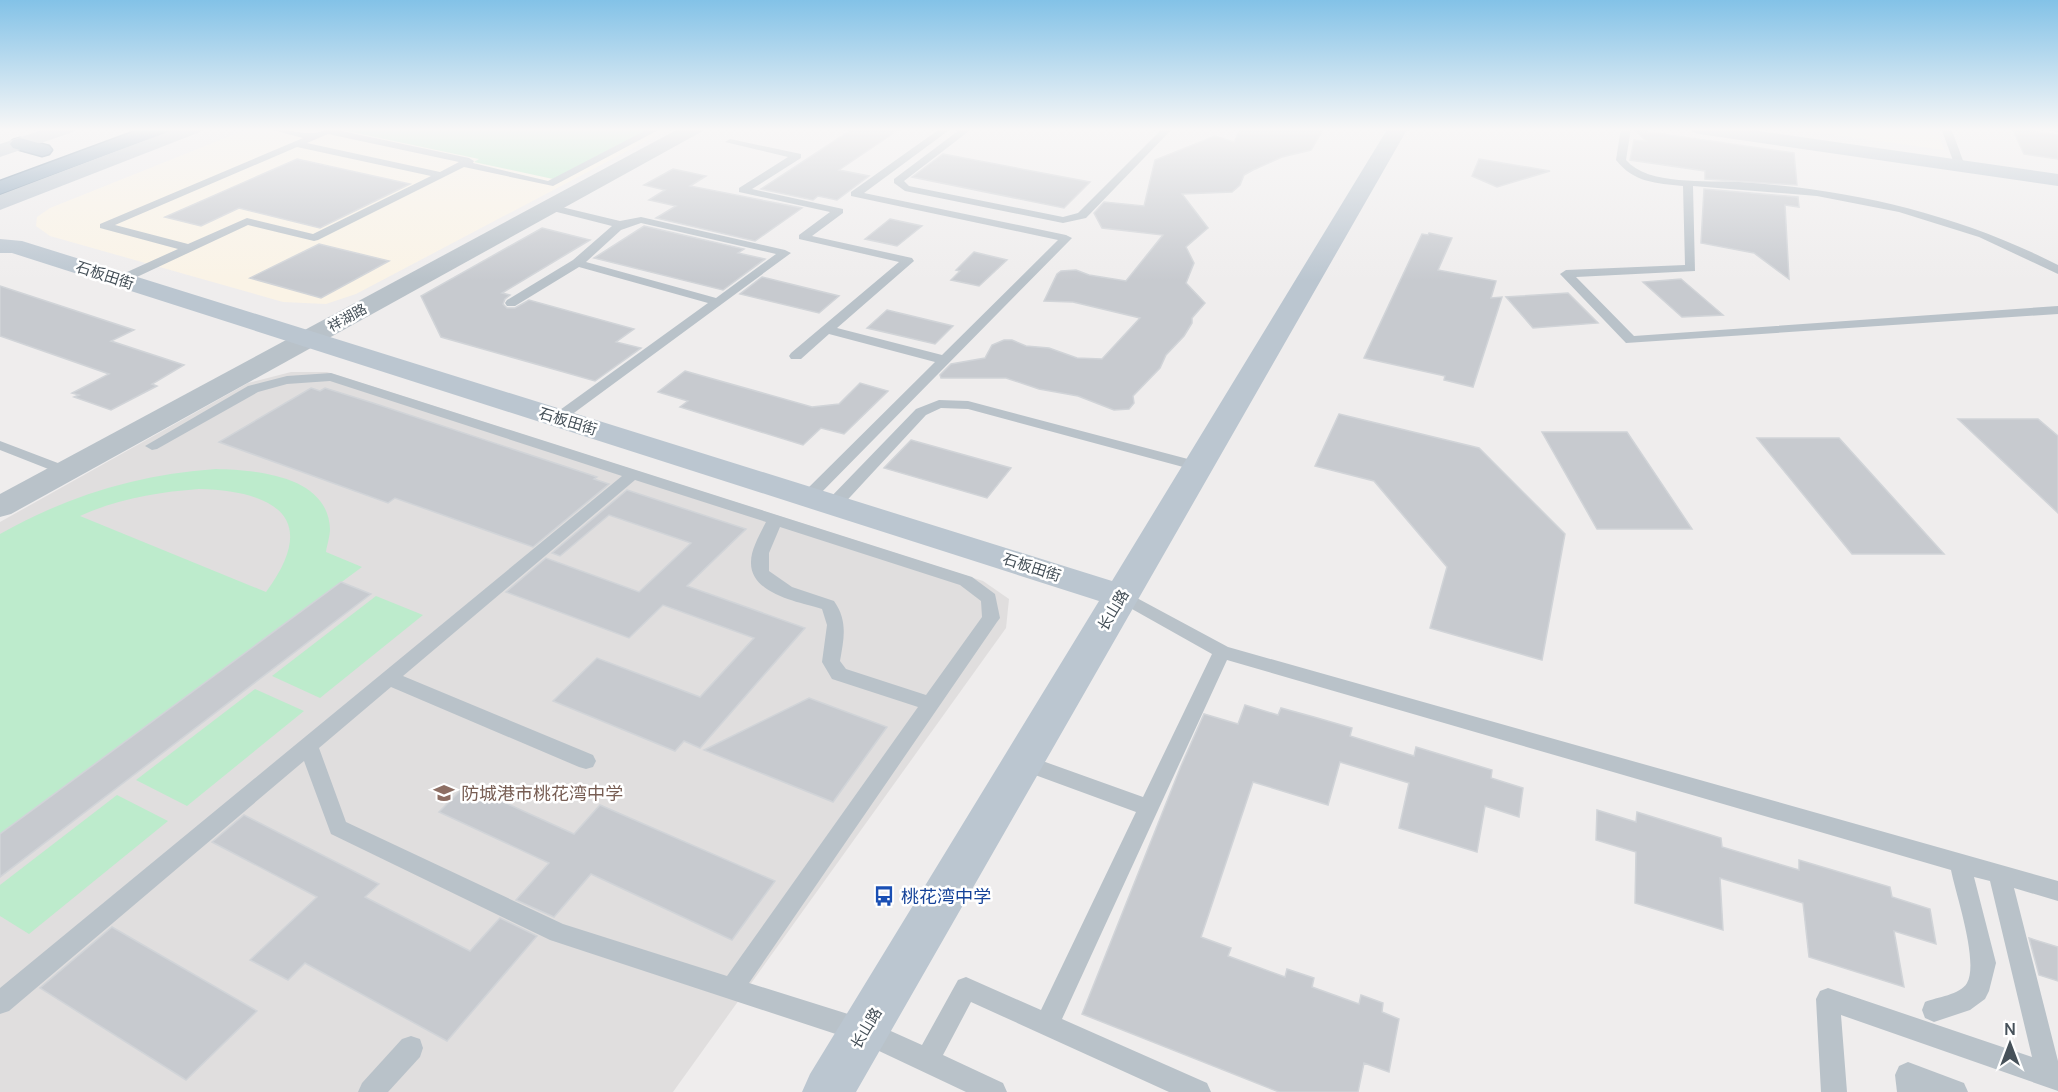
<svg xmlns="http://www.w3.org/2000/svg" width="2058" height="1092" font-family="Manrope,'Noto Sans SC',sans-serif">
<rect width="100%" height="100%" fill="#efeded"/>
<g fill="#faf3e6">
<polygon points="250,128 671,128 356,294 326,304 283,302 50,236 36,226 37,217 50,208"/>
<polygon points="1787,128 1937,128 1944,150"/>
</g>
<polygon fill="#e0dede" points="291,372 327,372 983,581 1009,599 1006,628 673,1092 0,1092 0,522 248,383"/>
<g fill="#bdebcc" fill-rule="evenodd">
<polygon points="651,128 553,179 474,162 479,159 337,129"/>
<path d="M216 469C255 470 328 475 330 529 330 536 327 545 326 552L362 567 0 834V534C67 496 139 474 216 469ZM199 489C275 491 321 518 266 592L80 516C117 499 158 492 199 489Z"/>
<polygon points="376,596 423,615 320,698 272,676"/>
<polygon points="255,689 304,711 187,806 136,780"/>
<polygon points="117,795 168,821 29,934 0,916 0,885"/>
</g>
<g fill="#c7cacf" stroke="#d1d4d8" stroke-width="1.5">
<polygon points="854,128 901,128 839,170 869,176 837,200 818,196 813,200 761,189"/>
<polygon points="1250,128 1324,128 1311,150 1282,157 1253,170 1244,175 1240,185 1232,192 1182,194 1208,228 1186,247 1194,263 1186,283 1205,303 1192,318 1192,323 1184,336 1166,355 1160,368 1133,396 1134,403 1129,409 1114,410 1078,396 1039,389 1006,378 941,378 940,375 951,364 985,358 992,345 1004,340 1012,340 1026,346 1049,348 1077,358 1102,359 1140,318 1073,302 1044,301 1057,274 1061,271 1076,270 1089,275 1126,281 1163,235 1102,228 1094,213 1104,202 1144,206 1155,160 1215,136 1234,142 1241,129"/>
<polygon points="2012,128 2058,135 2058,159 2024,154"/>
<polygon points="1635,130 1794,153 1797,185 1705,179 1705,171 1630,160 1634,140 1646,141"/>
<polygon points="943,154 1090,182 1064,208 912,177"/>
<polygon points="297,159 410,184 320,228 239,208 201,226 165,217"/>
<polygon points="1479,159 1550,171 1497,187 1472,176"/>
<polygon points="673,169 706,176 690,186 802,208 755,241 656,218 676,206 649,200 665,190 644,185"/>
<polygon points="1704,189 1798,197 1799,207 1785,205 1789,279 1754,253 1701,243"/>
<polygon points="890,219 922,226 897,246 865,239"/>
<polygon points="644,226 744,249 738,253 765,259 723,290 594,258"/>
<polygon points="542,228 590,240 502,293 510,295 505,299 503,304 507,308 515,308 529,300 634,329 616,342 641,348 595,381 441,337 421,296"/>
<polygon points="1429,233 1452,238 1438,270 1496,281 1491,298 1502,297 1473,387 1444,380 1445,376 1364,358 1422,234 1428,235"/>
<polygon points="319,244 389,261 321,298 250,278"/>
<polygon points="974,252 1007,260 979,286 951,280 960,271 956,270"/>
<polygon points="762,277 839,296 819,313 740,294"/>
<polygon points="1681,279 1723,315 1682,317 1643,282"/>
<polygon points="0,286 134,330 111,341 184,365 152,384 157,386 111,410 74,397 79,395 72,393 109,374 0,336"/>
<polygon points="1568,293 1598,323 1533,328 1506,297"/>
<polygon points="887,310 953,326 935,344 867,328"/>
<polygon points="685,371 812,407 839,404 860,383 888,391 844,434 821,428 803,445 680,407 688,401 658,392"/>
<polygon points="311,388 320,391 325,388 373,403 597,477 594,479 609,484 533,547 395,498 388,503 219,442"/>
<polygon points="1339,414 1479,448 1565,534 1542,660 1430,628 1447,567 1374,481 1315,466"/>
<polygon points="1958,419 2038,419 2058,436 2058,513"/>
<polygon points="1542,432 1627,432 1692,529 1597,529"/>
<polygon points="1757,438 1839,438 1944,554 1852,554"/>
<polygon points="911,440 1011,468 987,498 884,468"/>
<polygon points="627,490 746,529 687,586 805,628 700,748 684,741 675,751 553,701 597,658 700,697 754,638 663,605 629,638 506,592 546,558 639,592 691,543 609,515 560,556 552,553"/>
<polygon points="341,582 371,594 0,877 0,834"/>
<polygon points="809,698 887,727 833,802 704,750"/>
<polygon points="1245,705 1278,715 1281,708 1314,717 1352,728 1350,736 1414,756 1416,747 1492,770 1491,778 1523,788 1519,817 1485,806 1477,852 1399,828 1409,783 1340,762 1328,805 1253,782 1201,937 1231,948 1228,956 1285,977 1287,969 1314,978 1312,987 1359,1004 1361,995 1383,1003 1382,1012 1399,1019 1389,1072 1364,1063 1358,1092 1279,1092 1082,1014 1181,766 1204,714 1238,724"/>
<polygon points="466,785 574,834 600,805 775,881 732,940 591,874 554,917 516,900 549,863 439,812"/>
<polygon points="1597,810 1636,822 1637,812 1721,838 1722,847 1799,870 1799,860 1890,887 1892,897 1930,909 1936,944 1894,931 1904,987 1809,957 1803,903 1720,878 1723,930 1635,903 1636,852 1596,840"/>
<polygon points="244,815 379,884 365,897 470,951 500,918 537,936 447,1041 305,963 288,980 250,960 317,897 212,842"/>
<polygon points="112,927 257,1011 186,1080 40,988"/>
<polygon points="2029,938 2058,947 2058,981 2039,975"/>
</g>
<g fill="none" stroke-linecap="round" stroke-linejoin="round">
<g stroke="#738ea5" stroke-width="3">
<g id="highway">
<polygon points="144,128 171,128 168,132 0,194 0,181"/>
<polygon points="20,138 49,146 52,150 49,154 42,156 13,148 10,144 13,140"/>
</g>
</g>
<g fill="#b9c2c9" fill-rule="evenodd">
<path d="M265 128C281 127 295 133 310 133 318 134 327 128 339 128L337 130 469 158 474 161 473 163 548 181 650 128H662L553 186 464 167 318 240 314 241 248 225 124 283H116V277L178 249 100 228V224L303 138ZM328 134 459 162 440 172 307 143ZM297 147 431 176 313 234 247 218 188 244 115 225Z"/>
<polygon points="941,128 952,128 864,193 1066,235 1072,238 814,500 802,500 800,497 802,494 935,362 829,334 801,359 791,359 789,356 791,353 899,262 799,239 799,235 830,212 739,192 739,188 788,157 725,142 730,139 801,154 801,158 752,189 843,209 843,213 812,236 912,258 914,261 837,328 942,355 1058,240 851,196 851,192"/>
<polygon points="962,128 973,128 904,181 909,186 1063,217 1078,213 1163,128 1173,128 1086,218 1063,223 905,191 894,183 894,179"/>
<path d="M1621 128H1631L1626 160C1648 186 1707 180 1739 182 1851 189 1958 214 2058 265V274L1979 237 1899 212 1817 196 1693 186 1695 271 1576 277 1634 336 2058 306V314L1626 343 1560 274 1566 270 1685 265 1683 186C1656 183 1634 183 1616 160Z"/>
<polygon points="1941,128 1951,128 1965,166 1964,168 1955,166"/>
<polygon points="2047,128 2058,128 2058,132 2049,130"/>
<path d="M549 204 620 221 641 217 785 250 791 253 563 421 558 422 551 418 553 415 708 303 579 267 515 306H507L505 303 507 300 573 260 612 226 545 209 544 207ZM641 223 776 254 716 298 586 262 621 230Z"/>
<path d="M331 373 972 577 995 594 1000 618 997 622 749 983 864 1019 922 1045 958 980 966 977 1041 1010 1136 812 1016 768 1013 762 1016 756 1023 754 1143 797 1212 654 1116 600 1113 596 1116 592 1122 590 1228 647 2058 881V901L2014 888 2058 1061V1091L1841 1015 1847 1092H1821L1816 999 1820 991 1828 988 2032 1057 1990 881 1974 877 1996 963 1989 991 1985 999 1970 1010 1934 1022 1925 1018 1922 1010 1925 1002C1937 997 1960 995 1967 983 1979 962 1956 895 1951 870L1227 660 1062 1019 1207 1083 1211 1092H1169L971 1002 943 1055 1003 1083 1007 1092H966L860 1042 550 940 331 834 304 761 9 1011 0 1014V988L622 476 330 381 287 384 258 392 157 449 152 450 145 446 248 386 287 376ZM635 480 766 522C760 534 751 549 751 562 750 594 799 602 822 609L827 625 822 662 832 679 918 707 727 976 563 924 346 822 319 748 391 687 579 767 586 769 593 767 596 761 593 755 403 676ZM780 527 960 585 981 601 982 617 926 695 846 669 840 661C844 638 848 621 834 601L792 587 769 571V553Z"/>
<polygon points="939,400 968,401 1203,463 1206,466 1198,471 968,409 941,408 926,415 839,509 827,509 825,505 827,501 916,409"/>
<polygon points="0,441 71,468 74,471 66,476 61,474 0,450"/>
<polygon points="411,1036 420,1039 423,1048 420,1057 388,1092 358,1092 362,1083 402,1039"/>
<polygon points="1908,1062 1964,1083 1968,1092 1897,1092 1895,1075 1899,1066"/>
</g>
<polygon fill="#b9c2c9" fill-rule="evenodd" points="680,128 704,128 701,132 11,514 0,517 0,494"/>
<g fill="#bbc6d0" fill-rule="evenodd">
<polygon points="48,128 76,128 73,132 0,157 0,144"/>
<polygon points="176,128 203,128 200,132 0,210 0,195"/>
<polygon points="1388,128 1408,128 856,1092 802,1092 810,1074 1099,601 12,253 0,253 0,239 22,241 1112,581"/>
<polygon points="1690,128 1738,128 2058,174 2058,186 1699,134 1692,132"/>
</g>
<use href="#highway" fill="#87a2b9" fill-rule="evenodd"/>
</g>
<linearGradient id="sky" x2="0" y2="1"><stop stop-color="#83c2e7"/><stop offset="0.46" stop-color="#f8f7f7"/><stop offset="1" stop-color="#f8f7f7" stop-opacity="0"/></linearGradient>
<rect width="2058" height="281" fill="url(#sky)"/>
<defs>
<g id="school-bare" transform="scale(1.62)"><path d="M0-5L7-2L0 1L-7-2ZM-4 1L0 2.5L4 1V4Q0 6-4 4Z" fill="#8d6e63" stroke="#fff" stroke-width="2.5" paint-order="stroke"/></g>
<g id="bus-bare" transform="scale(1.62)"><path d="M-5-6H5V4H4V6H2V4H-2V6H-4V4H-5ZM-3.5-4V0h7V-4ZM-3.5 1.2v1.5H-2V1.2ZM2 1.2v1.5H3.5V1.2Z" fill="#1a4fb4" stroke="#fff" stroke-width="2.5" paint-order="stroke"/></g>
</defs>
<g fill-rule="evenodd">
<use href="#school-bare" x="444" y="793"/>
<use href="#bus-bare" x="884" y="896"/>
</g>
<g text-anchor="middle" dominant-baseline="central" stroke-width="5" stroke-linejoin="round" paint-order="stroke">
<g font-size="14" fill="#465159" stroke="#fff">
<text transform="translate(347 317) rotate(-29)">祥湖路</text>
</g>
<g font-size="15" fill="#465159" stroke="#fff">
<text transform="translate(105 275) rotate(18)">石板田街</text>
<text transform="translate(568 421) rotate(17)">石板田街</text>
<text transform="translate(1032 567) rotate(18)">石板田街</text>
<text transform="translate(1113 610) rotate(-59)">长山路</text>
<text transform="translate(866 1028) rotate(-59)">长山路</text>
</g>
<g font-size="18" fill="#785e54" stroke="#fff" text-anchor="start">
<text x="461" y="793">防城港市桃花湾中学</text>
</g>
<g font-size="18" fill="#164399" stroke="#fff" text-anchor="start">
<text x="901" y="896">桃花湾中学</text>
</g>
</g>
<g transform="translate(2010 1044)" stroke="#ffffff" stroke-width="4.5" paint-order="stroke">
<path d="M0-4.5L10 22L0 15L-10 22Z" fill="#465159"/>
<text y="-9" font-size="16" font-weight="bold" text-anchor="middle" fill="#465159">N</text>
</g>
</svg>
